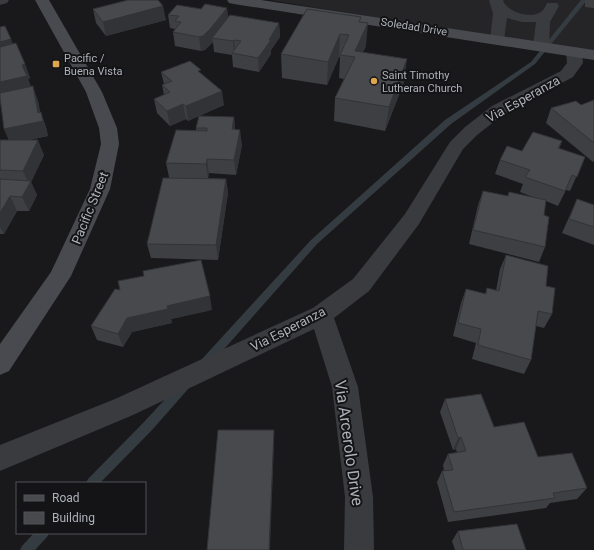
<svg xmlns="http://www.w3.org/2000/svg" width="594" height="550" font-family="Roboto,sans-serif">
<rect width="100%" height="100%" fill="#19191b"/>
<polygon fill="#252527" points="270,0 594,0 594,55"/>
<g fill="none" stroke-linecap="round" stroke-linejoin="round">
<g fill="#343c42" fill-rule="evenodd">
<polygon points="581,0 587,0 535,64 451,124 317,244 210,365 206,366 202,365 201,362 202,359 311,240 445,120 531,62"/>
<polygon points="185,380 189,382 190,385 189,388 152,430 100,483 86,483 88,479 144,422 181,382"/>
<polygon points="34,533 49,533 47,537 35,550 20,550 22,546"/>
</g>
<g fill="#3a3b3f" fill-rule="evenodd">
<polygon points="0,0 9,0 7,3 0,5"/>
<path d="M489 0H503C506 12 532 20 542 11 544 10 546 5 547 3H557L559 6 550 22 549 46 546 49H536L533 46 536 22H522L507 18 504 40 502 43H492L490 40 493 14Z"/>
<polygon points="574,47 579,49 582,52 583,63 573,77 504,114 477,135 463,149 419,224 369,291 334,318 358,387 373,497 374,550 344,550 345,497 332,387 314,329 133,415 0,471 0,445 115,399 313,308 353,279 405,214 450,142 465,127 492,106 561,71 567,63 566,52 569,49"/>
</g>
<g fill="#484a4f" fill-rule="evenodd">
<polygon points="35,0 49,0 102,92 117,128 119,144 110,189 71,276 9,371 0,375 0,344 51,272 90,189 101,144 99,128 86,92"/>
<polygon points="227,0 261,0 594,50 594,60 234,4 229,3"/>
</g>
</g>
<g fill="#3e3f42">
<polygon points="585,0 594,0 594,8 585,7"/>
<polygon points="227,8 228,18 279,23 280,37 271,50 271,54 259,72 233,67 232,55 214,52 213,42 205,50 201,51 175,46 173,32 175,29 170,28 168,15 201,9"/>
<polygon points="93,9 166,20 106,36 96,23"/>
<polygon points="361,22 366,46 363,52 404,82 385,131 334,121 335,98 344,79 339,78 340,57 339,57 327,85 282,78 281,54"/>
<polygon points="13,44 25,64 30,78 28,79 31,87 38,101 40,112 46,127 48,136 29,140 44,155 31,182 37,195 29,211 17,211 4,234 0,234 0,140 9,140 4,129"/>
<polygon points="161,72 202,74 224,105 188,121 186,119 170,126 157,113 154,99 164,95 162,85 164,84"/>
<polygon points="594,100 594,161 593,162 546,123 551,108 581,105"/>
<polygon points="234,117 235,130 242,145 236,175 209,173 208,178 226,179 228,193 218,260 151,258 147,244 169,177 166,163 196,131 196,128"/>
<polygon points="562,141 559,149 585,157 570,191 566,190 558,206 546,201 544,215 545,247 539,262 469,244 478,205 483,191 508,196 509,192 538,199 520,192 523,184 495,174 500,160 522,151"/>
<polygon points="577,199 594,205 594,245 562,233"/>
<polygon points="506,255 546,286 552,314 544,328 536,326 531,360 524,374 472,359 476,343 453,336 461,303 466,289 485,294 487,288 496,291 500,269"/>
<polygon points="212,310 171,319 172,323 132,332 123,347 97,340 91,326"/>
<polygon points="445,399 494,427 538,457 587,488 577,499 550,503 546,508 448,522 437,482 442,471 444,471 443,465 448,454 457,453 456,449 453,450 440,412"/>
<polygon points="458,531 526,550 455,550 452,541"/>
</g>
<g fill="#323336">
<polygon points="163,6 166,20 106,36 103,22"/>
<polygon points="227,8 228,21 212,38 213,42 205,50 201,51 199,37"/>
<polygon points="279,23 280,37 271,50 271,54 259,72 258,58"/>
<polygon points="368,23 366,46 354,73 355,51"/>
<polygon points="340,34 339,57 327,85 328,62"/>
<polygon points="11,39 17,53 0,57 0,42"/>
<polygon points="234,40 235,54 234,53 233,41"/>
<polygon points="407,59 404,82 385,131 389,107"/>
<polygon points="25,64 30,78 28,79 32,90 0,95 0,82 22,65"/>
<polygon points="33,86 38,101 42,121 41,112 46,127 48,136 11,144 4,129 38,113"/>
<polygon points="222,91 224,105 188,121 186,106"/>
<polygon points="183,104 186,119 170,126 167,111"/>
<polygon points="234,117 235,132 232,129"/>
<polygon points="240,130 242,145 236,175 234,160"/>
<polygon points="38,140 44,155 31,182 37,195 29,211 22,197 29,184 23,171"/>
<polygon points="207,159 209,173 208,179 206,164"/>
<polygon points="226,179 228,193 218,260 216,245"/>
<polygon points="10,196 17,211 4,234 0,227 0,213"/>
<polygon points="210,296 212,310 171,319 172,323 132,332 123,347 118,334 127,318 167,306"/>
<polygon points="274,430 274,442 270,550 269,550"/>
<polygon points="461,437 456,449 453,450 458,438"/>
</g>
<g fill="#48494d" stroke="#323336">
<polygon points="128,0 158,0 163,6 103,22 93,9"/>
<polygon points="205,4 227,8 211,28 203,36 199,37 173,32 181,22 175,21 179,16 168,15 177,5 201,9"/>
<polygon points="307,9 361,17 359,22 368,23 355,51 407,59 389,107 335,98 355,57 340,55 349,35 340,34 328,62 281,54"/>
<polygon points="230,15 279,23 269,40 271,40 258,58 232,53 241,41 234,40 233,41 212,38"/>
<polygon points="5,26 11,39 0,42 0,27"/>
<polygon points="16,43 25,64 22,65 27,76 0,82 0,47"/>
<polygon points="190,61 201,70 198,71 222,91 186,106 183,104 167,111 154,99 170,92 162,85 172,81 161,72"/>
<polygon points="33,86 38,113 41,112 43,121 4,129 0,98 0,93"/>
<polygon points="594,100 594,143 551,108 576,101 581,105"/>
<polygon points="199,116 234,117 232,129 240,130 234,160 207,159 206,164 166,163 176,130 207,131 207,128 196,128"/>
<polygon points="533,132 562,141 558,148 585,157 577,177 572,175 565,191 525,177 530,170 500,160 507,146 522,151"/>
<polygon points="0,140 38,140 23,171 0,170"/>
<polygon points="163,178 226,179 216,245 147,244"/>
<polygon points="0,179 31,181 22,197 10,196 0,213"/>
<polygon points="483,191 508,196 509,192 546,200 544,215 549,217 545,247 473,230"/>
<polygon points="577,199 594,205 594,227 569,219"/>
<polygon points="506,255 548,266 546,286 555,288 552,314 538,311 531,360 478,345 481,329 458,323 466,289 486,294 487,288 499,291"/>
<polygon points="201,260 210,296 167,306 168,309 127,318 118,334 91,326 115,289 120,290 118,281 144,276 143,271"/>
<polygon points="481,394 494,427 524,422 538,457 572,453 587,488 553,493 555,498 454,512 442,471 453,470 448,454 466,451 461,437 458,438 445,399"/>
<polygon points="218,430 274,430 269,550 207,550"/>
<polygon points="517,524 526,550 463,550 458,531"/>
</g>
<g fill="#dea64d" stroke="#141416" stroke-width="1.5">
<rect x="52" y="60" width="8" height="8" rx="2"/>
<circle cx="374" cy="81" r="4"/>
</g>
<g text-anchor="middle" dominant-baseline="central" stroke-width="4" stroke-linejoin="round" paint-order="stroke">
<g font-size="11" fill="#adb1b9" stroke="#141416">
<text transform="translate(414 27) rotate(9)">Soledad Drive</text>
</g>
<g font-size="11" fill="#adb1b9" stroke="#141416" text-anchor="start">
<text x="64" y="58">Pacific /<tspan x="64" dy="13">Buena Vista</tspan></text>
<text x="382" y="75">Saint Timothy<tspan x="382" dy="13">Lutheran Church</tspan></text>
</g>
<g font-size="13" fill="#adb1b9" stroke="#141416">
<text transform="translate(523 99) rotate(-29)">Via Esperanza</text>
<text transform="translate(90 208) rotate(-68)">Pacific Street</text>
<text transform="translate(288 329) rotate(-27)">Via Esperanza</text>
</g>
<g font-size="16" fill="#adb1b9" stroke="#141416">
<text transform="translate(349 443) rotate(82)">Via Arcerolo Drive</text>
</g>
</g>
<rect x="16" y="482" width="130" height="52" fill="#141416" stroke="#515357"/>
<rect x="24" y="495" width="20" height="6" fill="#484a4f" stroke="#515357"/>
<text x="52" y="502" font-size="12" fill="#adb1b9">Road</text>
<rect x="24" y="512" width="20" height="12" fill="#48494d" stroke="#515357"/>
<text x="52" y="522" font-size="12" fill="#adb1b9">Building</text>
</svg>
